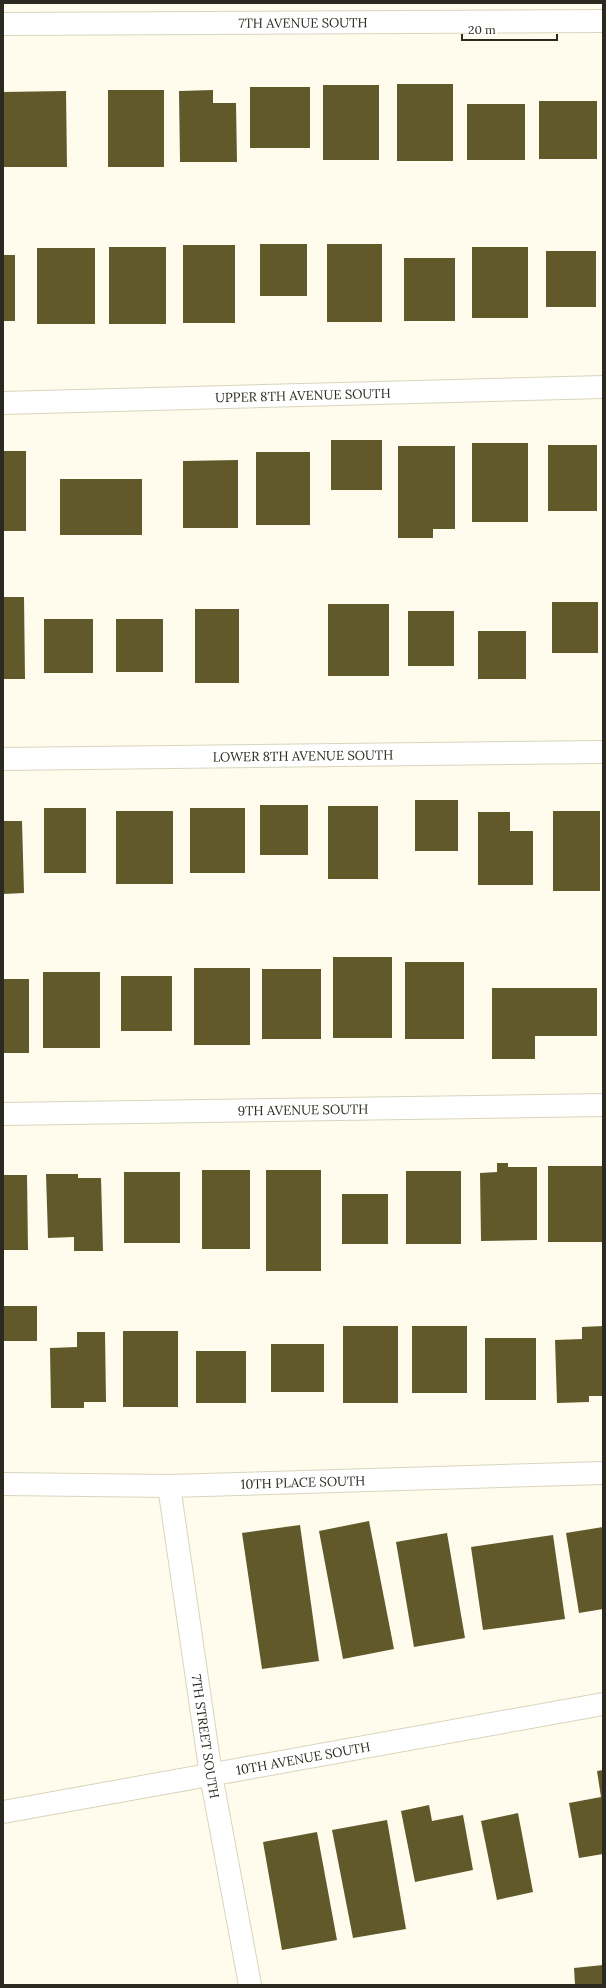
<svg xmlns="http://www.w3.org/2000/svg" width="606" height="1988" font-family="Lora,serif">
<rect width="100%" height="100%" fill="#fffced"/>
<g fill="#62592a">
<rect x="397" y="84" width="56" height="77"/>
<rect x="323" y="85" width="56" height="75"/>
<rect x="250" y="87" width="60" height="61"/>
<rect x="108" y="90" width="56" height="77"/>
<polygon points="213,90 213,103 236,103 237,162 180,162 179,91"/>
<polygon points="66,91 67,167 3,167 3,92"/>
<rect x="539" y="101" width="58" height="58"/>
<rect x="467" y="104" width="58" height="56"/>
<rect x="260" y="244" width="47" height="52"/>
<rect x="327" y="244" width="55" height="78"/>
<rect x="183" y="245" width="52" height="78"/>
<rect x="109" y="247" width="57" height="77"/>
<rect x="472" y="247" width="56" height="71"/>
<rect x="37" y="248" width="58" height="76"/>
<rect x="546" y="251" width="50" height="56"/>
<rect x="3" y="255" width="12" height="66"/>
<rect x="404" y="258" width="51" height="63"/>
<rect x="331" y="440" width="51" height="50"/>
<rect x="472" y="443" width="56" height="79"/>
<rect x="548" y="445" width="49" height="66"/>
<polygon points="398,446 455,446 455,529 433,529 433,538 398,538"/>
<rect x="3" y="451" width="23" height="80"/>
<rect x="256" y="452" width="54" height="73"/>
<polygon points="238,460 238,528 183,528 183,461"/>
<rect x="60" y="479" width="82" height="56"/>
<polygon points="3,597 24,597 25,679 3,679"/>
<rect x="552" y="602" width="46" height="51"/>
<rect x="328" y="604" width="61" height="72"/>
<rect x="195" y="609" width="44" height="74"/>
<rect x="408" y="611" width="46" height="55"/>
<rect x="44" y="619" width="49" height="54"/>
<rect x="116" y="619" width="47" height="53"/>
<rect x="478" y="631" width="48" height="48"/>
<rect x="415" y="800" width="43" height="51"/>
<rect x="260" y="805" width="48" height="50"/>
<rect x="328" y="806" width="50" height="73"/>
<rect x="44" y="808" width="42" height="65"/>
<rect x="190" y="808" width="55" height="65"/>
<rect x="116" y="811" width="57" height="73"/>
<rect x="553" y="811" width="47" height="80"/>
<polygon points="478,812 510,812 510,831 533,831 533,885 478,885"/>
<polygon points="3,821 22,821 24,893 3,894"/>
<rect x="333" y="957" width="59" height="81"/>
<rect x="405" y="962" width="59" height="77"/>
<rect x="194" y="968" width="56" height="77"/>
<rect x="262" y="969" width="59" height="70"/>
<rect x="43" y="972" width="57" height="76"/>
<rect x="121" y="976" width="51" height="55"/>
<rect x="3" y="979" width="26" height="74"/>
<polygon points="492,988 597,988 597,1036 535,1036 535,1059 492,1059"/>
<polygon points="497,1163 508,1163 508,1167 537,1167 537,1240 481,1241 480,1173 497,1172"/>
<rect x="548" y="1166" width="55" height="76"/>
<rect x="202" y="1170" width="48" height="79"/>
<rect x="266" y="1170" width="55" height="101"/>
<rect x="406" y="1171" width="55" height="73"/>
<rect x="124" y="1172" width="56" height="71"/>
<polygon points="46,1174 78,1174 78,1178 101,1178 103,1251 74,1251 74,1237 48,1238"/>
<polygon points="3,1175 27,1175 28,1250 3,1250"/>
<rect x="342" y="1194" width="46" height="50"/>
<rect x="3" y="1306" width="34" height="35"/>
<rect x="343" y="1326" width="55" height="77"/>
<rect x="412" y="1326" width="55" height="67"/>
<polygon points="603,1326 603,1396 589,1396 589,1402 557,1403 555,1340 582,1339 582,1327"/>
<rect x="123" y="1331" width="55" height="76"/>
<polygon points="77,1332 105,1332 106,1402 84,1402 84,1408 51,1408 50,1348 77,1347"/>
<rect x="485" y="1338" width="51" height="62"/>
<rect x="271" y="1344" width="53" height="48"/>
<rect x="196" y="1351" width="50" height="52"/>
<polygon points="369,1521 394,1649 343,1659 319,1531"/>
<polygon points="300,1525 319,1661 262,1669 242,1533"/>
<polygon points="603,1527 603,1609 579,1613 566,1533"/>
<polygon points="447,1533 465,1638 414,1647 396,1542"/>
<polygon points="553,1535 565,1619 483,1630 471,1547"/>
<polygon points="603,1770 603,1854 579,1858 569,1803 601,1797 597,1771"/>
<polygon points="429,1805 432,1821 463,1815 473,1870 415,1882 401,1811"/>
<polygon points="518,1813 533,1892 497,1900 481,1821"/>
<polygon points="387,1820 406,1929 353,1938 332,1830"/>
<polygon points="317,1832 337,1940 282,1950 263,1842"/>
<polygon points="603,1965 603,1985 575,1985 574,1968"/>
</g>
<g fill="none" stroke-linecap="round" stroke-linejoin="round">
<g stroke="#d9d5bc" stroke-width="24">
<g id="street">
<path id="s1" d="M3 24 603 21"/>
<path id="s2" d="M3 403 603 387"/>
<path id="s3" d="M3 759 603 752"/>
<path id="s4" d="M3 1114 603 1105"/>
<path id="s5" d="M3 1484 169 1486 603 1473"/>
<path id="s6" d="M169 1486 211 1775 250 1985"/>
<path id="s7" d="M3 1812 603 1704"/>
</g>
</g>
<use href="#street" stroke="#fff" stroke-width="22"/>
</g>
<g text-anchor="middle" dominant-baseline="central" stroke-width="4" stroke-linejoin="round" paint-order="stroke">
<g font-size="13" fill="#2b2920" stroke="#fff">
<text stroke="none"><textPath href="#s1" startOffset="300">7TH AVENUE SOUTH</textPath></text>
<text stroke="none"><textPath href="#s2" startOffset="300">UPPER 8TH AVENUE SOUTH</textPath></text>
<text stroke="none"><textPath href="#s3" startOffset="300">LOWER 8TH AVENUE SOUTH</textPath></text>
<text stroke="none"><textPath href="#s4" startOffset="300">9TH AVENUE SOUTH</textPath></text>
<text stroke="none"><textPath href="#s5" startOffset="300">10TH PLACE SOUTH</textPath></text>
<text stroke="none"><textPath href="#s6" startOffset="253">7TH STREET SOUTH</textPath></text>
<text stroke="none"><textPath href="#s7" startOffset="305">10TH AVENUE SOUTH</textPath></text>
</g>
</g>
<rect width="606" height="1988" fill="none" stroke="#2b2920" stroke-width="8"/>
<path d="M462 34v6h95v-6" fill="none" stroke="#2b2920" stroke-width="2"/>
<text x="468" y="34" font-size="12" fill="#2b2920" stroke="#ffffff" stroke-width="3" paint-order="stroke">20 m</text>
</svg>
